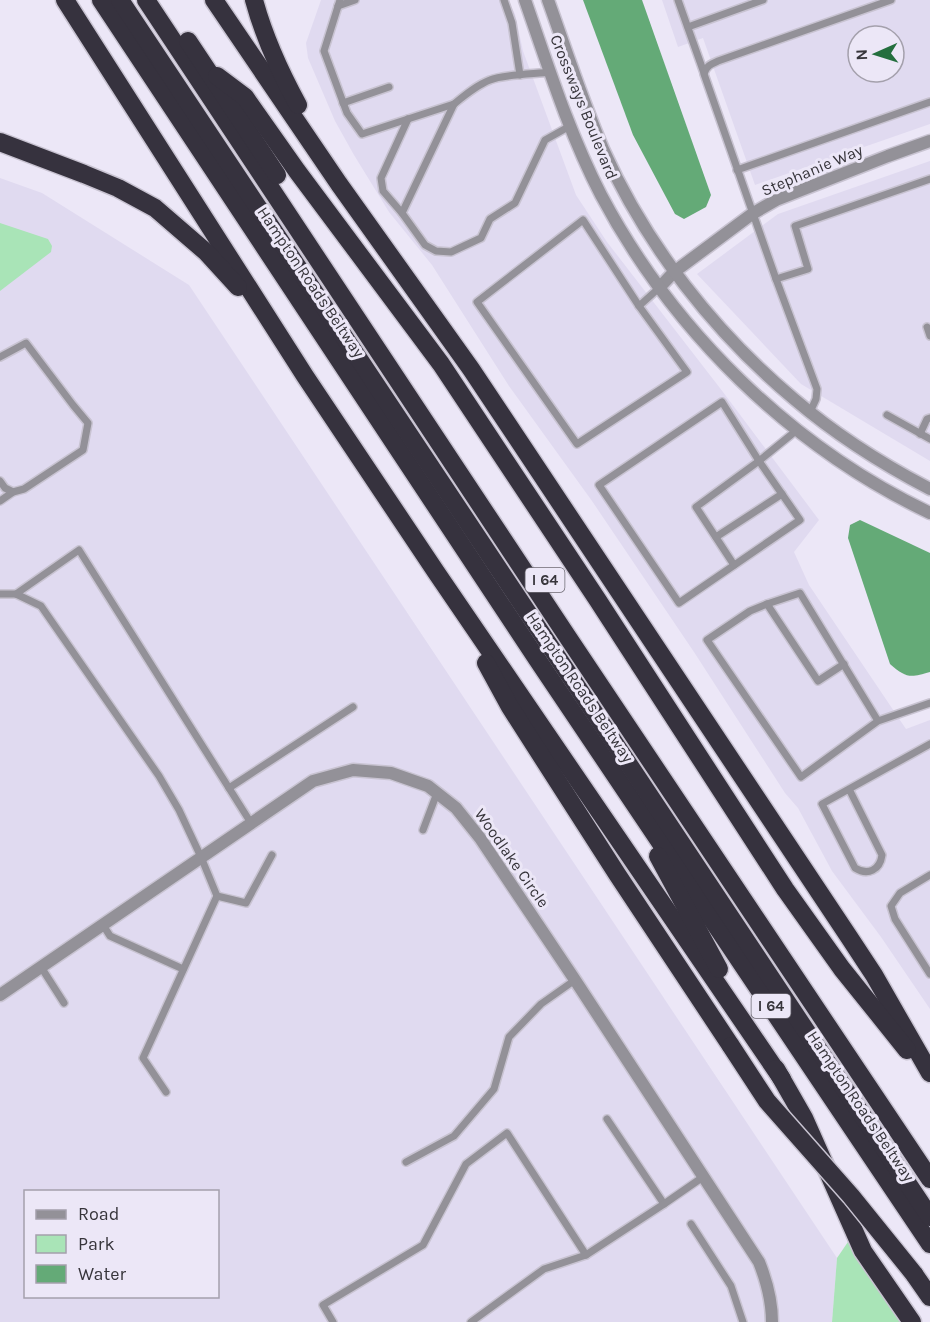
<svg xmlns="http://www.w3.org/2000/svg" width="930" height="1322" font-family="Karla,sans-serif">
<rect width="100%" height="100%" fill="#ece7f7"/>
<g fill="#e0daf0" fill-rule="evenodd">
<polygon points="321,0 508,0 515,14 523,51 576,195 607,242 723,392 819,520 794,552 809,585 906,729 930,720 930,1009 881,937 832,871 798,808 785,793 694,652 592,501 509,386 432,265 389,212 354,155 335,121 308,58 306,43"/>
<path d="M662 0H930V124L755 185 703 38 678 47ZM858 36H894V72H858Z"/>
<polygon points="930,161 930,461 801,384 697,274 778,214"/>
<path d="M0 178 42 193 189 285 837 1258 832 1322H0ZM26 1192H218V1296H26Z"/>
</g>
<g fill="#a9e4b7">
<polygon points="0,223 48,239 52,246 51,252 0,291"/>
<polygon points="850,1239 904,1322 832,1322 837,1258"/>
</g>
<g fill="#64aa77">
<polygon points="583,0 642,0 711,195 706,207 684,219 675,214 633,135"/>
<path d="M860 520 930 553V672C910 678 906 678 890 664L848 538 850 525Z"/>
</g>
<g fill="none" stroke-linecap="round" stroke-linejoin="round">
<g stroke="#c8c3d1" stroke-width="10">
<g id="service">
<polyline points="340,0 324,51 347,113 362,134 454,104"/>
<polyline points="504,0 512,23 520,75"/>
<polyline points="678,0 704,73"/>
<path d="M891 0 718 61C711 64 706 66 704 74L776 279 808 269 795 226 930 179"/>
<polyline points="338,6 355,0"/>
<polyline points="688,27 763,0"/>
<path d="M551 72C535 74 504 74 490 80 477 85 465 95 454 104L402 213 425 245 436 251 451 252 481 238 490 219 515 203 545 140 570 126"/>
<polyline points="343,103 389,87"/>
<polyline points="737,170 930,102"/>
<polyline points="402,213 383,191 381,178 408,119"/>
<polygon points="583,220 639,306 687,372 577,444 477,302"/>
<polyline points="776,279 817,389 816,399 810,412"/>
<polyline points="639,306 659,288"/>
<polyline points="927,327 930,336"/>
<polyline points="0,357 26,343 73,405 88,423 83,450 24,489 13,492 0,501"/>
<polygon points="722,402 759,461 800,520 679,603 599,485"/>
<polyline points="887,415 930,439"/>
<polyline points="920,434 927,419 930,418"/>
<polyline points="0,481 5,488 13,492"/>
<polyline points="716,537 782,494"/>
<polyline points="734,565 696,507 759,461 797,430"/>
<polyline points="0,594 16,594 41,606 159,776 179,810 201,857 217,896 143,1058 166,1092"/>
<polyline points="16,594 79,550 251,823"/>
<polyline points="767,604 818,681 844,664"/>
<polyline points="878,721 800,593 767,604 750,611 707,640 801,777 878,721 930,703"/>
<polyline points="229,788 353,707"/>
<path d="M849 789 882 855C880 870 868 876 855 868L822 804 930 744"/>
<polyline points="423,830 437,793"/>
<polyline points="930,875 900,893 891,906 895,919 930,974"/>
<polyline points="217,896 246,903 272,855"/>
<polyline points="103,925 110,936 183,969"/>
<polyline points="41,967 64,1003"/>
<polyline points="607,1119 664,1204"/>
<polyline points="406,1162 454,1136 494,1089 509,1037 541,1004 575,980"/>
<polyline points="691,1224 731,1286 743,1322"/>
<polyline points="333,1322 323,1305 423,1245 466,1164 507,1133 586,1255"/>
<polyline points="471,1322 544,1269 586,1255 664,1204 703,1177"/>
</g>
</g>
<g stroke="#c8c3d1" stroke-width="15">
<g id="minor">
<polyline points="659,288 674,272 752,214 776,200 888,156 930,141"/>
<path d="M0 995 313 781 353 770 391 773 428 786 456 808 480 838 575 980 759 1262C767 1282 772 1300 772 1322"/>
</g>
</g>
<g stroke="#c8c3d1" stroke-width="15">
<g id="tertiary">
<path d="M525 0C548 66 569 133 601 195 673 331 791 447 930 513"/>
<path d="M548 0C566 50 582 100 603 149 646 245 714 332 794 399 835 434 882 464 930 489"/>
</g>
</g>
<g stroke="#c8c3d1" stroke-width="21">
<g id="motorway">
<polyline points="65,0 305,376 436,572 782,1079"/>
<polyline points="101,0 537,659 930,1244"/>
<polyline points="120,0 930,1217"/>
<polyline points="146,0 567,636 930,1179"/>
<polyline points="214,0 339,184 471,369 849,937 874,975 930,1073"/>
<path d="M254 0C264 37 280 72 298 105"/>
<polyline points="188,41 277,175"/>
<polyline points="217,76 245,97 297,171 441,364 597,599 785,889 842,969 907,1050"/>
<polyline points="0,142 84,174 118,188 155,208 206,252 238,287"/>
<polyline points="486,663 510,707 617,874 731,1046"/>
<polyline points="658,856 719,969"/>
<polyline points="776,1069 804,1118 863,1251 912,1322"/>
<polyline points="914,1274 930,1297"/>
</g>
</g>
<use href="#service" stroke="#939198" stroke-width="7"/>
<use href="#minor" stroke="#939198" stroke-width="12"/>
<use href="#tertiary" stroke="#939198" stroke-width="12"/>
<use href="#motorway" stroke="#36323e" stroke-width="18"/>
<g stroke="#c8c3d1" stroke-width="21" stroke-linecap="butt">
<polyline id="motorway-bridge" points="731,1046 767,1101 851,1196 914,1274"/>
</g>
<use href="#motorway-bridge" stroke="#36323e" stroke-width="18"/>
</g>
<g text-anchor="middle" dominant-baseline="central" stroke-width="6" stroke-linejoin="round" paint-order="stroke">
<g fill="#ece7f7" stroke="#6d6a73" stroke-width="1.5">
<rect x="525.5" y="568" width="39" height="24" rx="4.5"/>
<rect x="751.5" y="994" width="39" height="24" rx="4.5"/>
</g>
<g font-size="15" font-weight="bold" fill="#37353b">
<text x="545" y="580">I 64</text>
<text x="771" y="1006">I 64</text>
</g>
<g font-size="16" fill="#37353b" stroke="#ece7f7">
<text transform="translate(584 107) rotate(68)">Crossways Boulevard</text>
<text transform="translate(812 170) rotate(-23)">Stephanie Way</text>
<text transform="translate(311 282) rotate(56)">Hampton Roads Beltway</text>
<text transform="translate(580 687) rotate(56)">Hampton Roads Beltway</text>
<text transform="translate(512 858) rotate(55)">Woodlake Circle</text>
<text transform="translate(861 1106) rotate(56)">Hampton Roads Beltway</text>
</g>
</g>
<rect x="24" y="1190" width="195" height="108" fill="#ece7f7" stroke="#a4a0ac" stroke-width="1.5"/>
<rect x="36" y="1210" width="30" height="9" fill="#939198" stroke="#a4a0ac" stroke-width="1.5"/>
<text x="78" y="1220" font-size="18" fill="#37353b">Road</text>
<rect x="36" y="1235" width="30" height="18" fill="#a9e4b7" stroke="#a4a0ac" stroke-width="1.5"/>
<text x="78" y="1250" font-size="18" fill="#37353b">Park</text>
<rect x="36" y="1265" width="30" height="18" fill="#64aa77" stroke="#a4a0ac" stroke-width="1.5"/>
<text x="78" y="1280" font-size="18" fill="#37353b">Water</text>
<g transform="translate(876 54) rotate(267)"><circle r="28" fill="#ece7f7" stroke="#a4a0ac" stroke-width="1.5"/>
<path d="M0-4.5L10 22L0 15L-10 22Z" fill="#246f3e"/>
<text y="-9" font-size="16" font-weight="bold" text-anchor="middle" fill="#37353b">N</text>
</g>
</svg>
